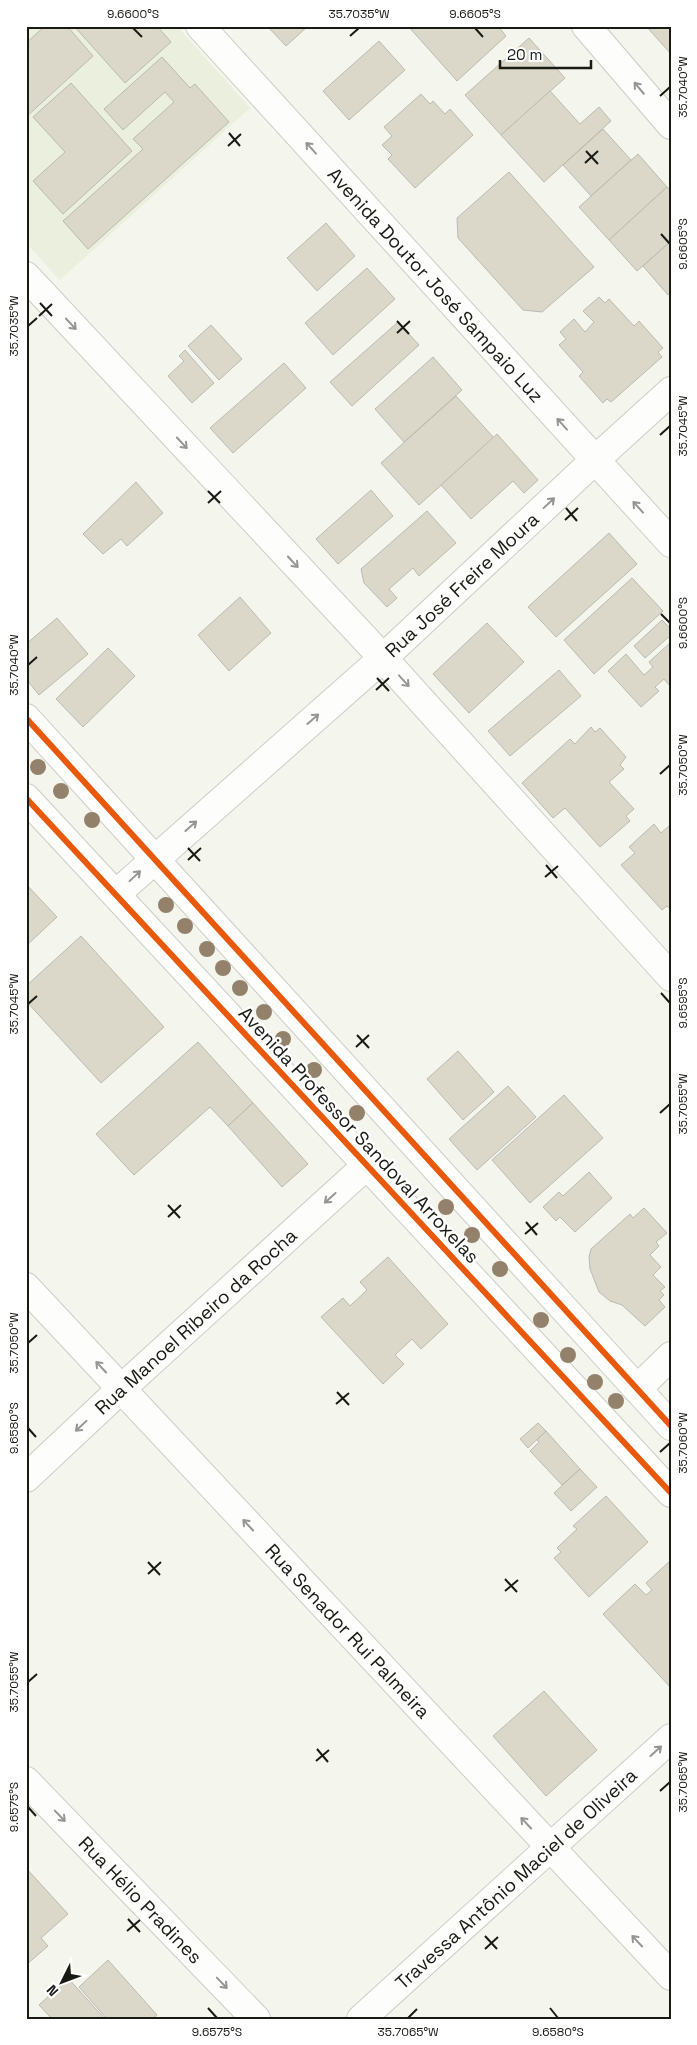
<svg xmlns="http://www.w3.org/2000/svg" width="697" height="2045" font-family="'Space Grotesk',sans-serif">
<rect width="100%" height="100%" fill="#f4f6ee"/>
<polygon fill="#eaefde" points="32,26 177,26 250,108 60,280 26,243 26,31"/>
<g fill="#dbd8c9" stroke="#babab3">
<polygon points="45,26 67,26 93,56 26,117 26,43"/>
<polygon points="74,26 157,26 171,42 125,83"/>
<polygon points="267,26 308,26 286,46"/>
<polygon points="408,26 498,26 506,36 457,81"/>
<polygon points="646,26 671,26 671,54"/>
<polygon points="529,38 565,78 501,135 465,95"/>
<polygon points="379,41 405,70 349,120 323,91"/>
<polygon points="162,57 190,88 195,84 229,122 88,249 63,221 143,149 133,139 174,102 165,92 123,130 104,109"/>
<polygon points="71,83 132,151 63,214 33,181 65,152 33,117"/>
<polygon points="550,91 580,124 599,107 611,121 544,182 501,135"/>
<polygon points="421,94 430,104 433,101 445,114 450,109 473,135 415,188 388,159 392,155 382,145 392,136 384,127"/>
<polygon points="603,129 631,160 591,196 563,165"/>
<polygon points="638,154 667,187 609,240 579,207"/>
<polygon points="509,172 594,267 542,312 523,310 458,238 457,218"/>
<polygon points="667,187 671,190 671,241 637,271 609,240"/>
<polygon points="326,223 355,256 317,291 287,258"/>
<polygon points="671,241 671,292 668,295 643,266"/>
<polygon points="367,268 395,299 333,355 305,323"/>
<polygon points="599,297 605,303 609,299 634,326 639,321 663,348 658,352 662,357 611,402 607,399 603,403 579,376 583,372 559,345 566,339 560,332 574,319 585,332 594,322 583,311"/>
<polygon points="398,322 419,345 352,406 330,382"/>
<polygon points="211,325 242,359 219,380 188,346"/>
<polygon points="185,350 214,383 192,403 168,376 184,361 179,356"/>
<polygon points="433,357 462,390 404,442 375,409"/>
<polygon points="284,363 306,388 233,453 210,428"/>
<polygon points="456,396 494,438 419,505 381,463"/>
<polygon points="497,434 538,480 524,493 513,481 471,519 441,485"/>
<polygon points="136,482 163,513 127,546 121,539 103,554 83,534"/>
<polygon points="371,490 393,516 338,564 316,539"/>
<polygon points="427,511 456,543 419,576 413,568 389,589 397,598 387,607 364,583 361,569"/>
<polygon points="609,533 637,564 556,637 528,607"/>
<polygon points="632,578 663,611 594,674 564,640"/>
<polygon points="240,597 271,633 229,671 198,635"/>
<polygon points="57,618 88,654 39,695 26,679 26,644"/>
<polygon points="662,620 671,629 671,635 645,658 634,646"/>
<polygon points="487,623 524,662 469,713 433,674"/>
<polygon points="671,642 671,683 669,685 664,679 655,687 659,691 641,707 608,671 626,654 644,675 653,667 649,662"/>
<polygon points="108,648 135,676 83,727 56,699"/>
<polygon points="559,670 581,696 510,756 488,731"/>
<polygon points="591,727 595,732 600,728 626,757 620,765 624,769 609,782 634,809 626,816 630,821 600,847 565,808 553,818 522,783 570,739 575,744"/>
<polygon points="654,824 661,833 669,826 671,829 671,910 667,906 662,910 621,865 635,853 629,847"/>
<polygon points="26,884 57,917 26,946"/>
<polygon points="81,936 164,1027 101,1083 26,1001 26,986"/>
<polygon points="198,1042 253,1103 228,1126 210,1107 134,1175 96,1134"/>
<polygon points="458,1051 494,1092 463,1120 427,1079"/>
<polygon points="508,1086 536,1117 477,1170 449,1139"/>
<polygon points="564,1095 603,1138 530,1203 492,1160"/>
<polygon points="253,1103 308,1164 282,1187 228,1126"/>
<polygon points="589,1172 612,1198 575,1232 560,1217 556,1221 543,1207 559,1192 563,1196"/>
<polygon points="644,1208 667,1233 656,1242 659,1246 650,1255 661,1267 653,1275 665,1287 660,1291 664,1295 659,1300 665,1307 645,1326 622,1305 610,1301 599,1292 590,1269 589,1257 591,1249 630,1214 633,1218"/>
<polygon points="388,1257 448,1324 421,1349 412,1339 395,1355 404,1364 383,1384 321,1317 343,1298 350,1306 367,1290 360,1282"/>
<polygon points="538,1423 546,1431 528,1448 520,1439"/>
<polygon points="546,1431 580,1469 562,1485 530,1451 539,1442 537,1440"/>
<polygon points="580,1469 597,1487 571,1511 554,1493"/>
<polygon points="606,1496 648,1542 589,1597 554,1558 561,1552 557,1548 577,1529 573,1526"/>
<polygon points="671,1560 671,1688 603,1614 635,1584 646,1595 652,1590 646,1583"/>
<polygon points="544,1691 597,1750 546,1796 493,1736"/>
<polygon points="26,1868 68,1914 41,1938 48,1946 26,1965"/>
<polygon points="108,1960 157,2015 153,2019 107,2019 79,1987"/>
<polygon points="68,1978 105,2019 52,2019 39,2005"/>
</g>
<g fill="none" stroke-linecap="round" stroke-linejoin="round">
<g stroke="#cbcdc6" stroke-width="30">
<g id="minor">
<path id="s1" d="M200 26 671 543"/>
<polyline points="586,26 671,125"/>
<polyline points="26,276 383,658 671,977"/>
<polyline points="26,718 671,1426"/>
<polyline points="26,798 671,1493"/>
<path id="s2" d="M116 894 383 658 595 460 671 391"/>
<path id="s3" d="M26 1287 671 1976"/>
<polyline points="637,1389 671,1356"/>
<path id="s4" d="M26 1478 121 1389 367 1165"/>
<path id="s5" d="M26 1781 256 2019"/>
<path id="s6" d="M361 2019 671 1738"/>
</g>
</g>
<use href="#minor" stroke="#fdfefc" stroke-width="28"/>
<g stroke="#fff" stroke-width="9">
<g id="cycleway">
<polyline points="26,718 671,1426"/>
<polyline points="26,798 671,1493"/>
</g>
</g>
<use href="#cycleway" stroke="#e8590c" stroke-width="6"/>
</g>
<g fill="#93816c">
<circle cx="38" cy="767" r="8"/>
<circle cx="61" cy="791" r="8"/>
<circle cx="92" cy="820" r="8"/>
<circle cx="166" cy="905" r="8"/>
<circle cx="185" cy="926" r="8"/>
<circle cx="207" cy="949" r="8"/>
<circle cx="223" cy="968" r="8"/>
<circle cx="240" cy="988" r="8"/>
<circle cx="264" cy="1012" r="8"/>
<circle cx="283" cy="1039" r="8"/>
<circle cx="314" cy="1070" r="8"/>
<circle cx="357" cy="1113" r="8"/>
<circle cx="446" cy="1207" r="8"/>
<circle cx="472" cy="1235" r="8"/>
<circle cx="500" cy="1269" r="8"/>
<circle cx="541" cy="1320" r="8"/>
<circle cx="568" cy="1355" r="8"/>
<circle cx="595" cy="1382" r="8"/>
<circle cx="616" cy="1401" r="8"/>
</g>
<defs><path id="oneway-shaft" d="M-6 0H5M1.5-3L5.5 0L1.5 3" fill="none" stroke-width="1.6" stroke-linecap="round" stroke-linejoin="round" transform="scale(1.25)"/></defs>
<g stroke="#969794">
<use href="#oneway-shaft" transform="translate(639 88) rotate(-130)"/>
<use href="#oneway-shaft" transform="translate(311 148) rotate(-132)"/>
<use href="#oneway-shaft" transform="translate(71 324) rotate(47)"/>
<use href="#oneway-shaft" transform="translate(562 424) rotate(-132)"/>
<use href="#oneway-shaft" transform="translate(182 443) rotate(47)"/>
<use href="#oneway-shaft" transform="translate(549 503) rotate(-43)"/>
<use href="#oneway-shaft" transform="translate(638 507) rotate(-132)"/>
<use href="#oneway-shaft" transform="translate(293 562) rotate(47)"/>
<use href="#oneway-shaft" transform="translate(404 681) rotate(48)"/>
<use href="#oneway-shaft" transform="translate(313 719) rotate(-41)"/>
<use href="#oneway-shaft" transform="translate(191 826) rotate(-41)"/>
<use href="#oneway-shaft" transform="translate(135 876) rotate(-43)"/>
<use href="#oneway-shaft" transform="translate(330 1198) rotate(138)"/>
<use href="#oneway-shaft" transform="translate(101 1367) rotate(-133)"/>
<use href="#oneway-shaft" transform="translate(81 1426) rotate(137)"/>
<use href="#oneway-shaft" transform="translate(248 1525) rotate(-133)"/>
<use href="#oneway-shaft" transform="translate(656 1751) rotate(-42)"/>
<use href="#oneway-shaft" transform="translate(60 1816) rotate(46)"/>
<use href="#oneway-shaft" transform="translate(526 1823) rotate(-133)"/>
<use href="#oneway-shaft" transform="translate(637 1941) rotate(-133)"/>
<use href="#oneway-shaft" transform="translate(222 1983) rotate(46)"/>
</g>
<path fill="none" stroke="#181a14" stroke-width="2" d="M133 28 142 37M475 28 483 37M350 36 359 28M660 96 670 87M229 133 240 146M228 146 241 134M586 151 598 164M585 163 598 151M661 234 670 244M40 303 52 316M39 316 52 304M397 321 409 334M28 326 37 318M397 333 410 321M660 435 670 426M208 491 220 503M208 503 221 491M566 508 577 521M565 520 578 508M661 614 670 623M28 665 37 657M377 678 389 691M376 690 389 678M660 774 670 765M188 848 200 861M188 860 201 848M546 865 557 878M545 877 558 866M661 993 670 1003M28 1004 37 996M357 1035 369 1048M356 1047 369 1035M660 1113 670 1104M168 1205 180 1218M168 1217 181 1205M526 1222 537 1235M525 1234 538 1223M28 1343 37 1335M337 1392 349 1405M336 1404 349 1393M28 1428 36 1437M660 1452 670 1443M148 1562 160 1575M148 1574 161 1562M505 1579 517 1592M505 1591 518 1580M28 1682 37 1674M317 1749 328 1762M316 1761 329 1750M660 1791 670 1782M28 1807 36 1816M128 1919 140 1932M127 1931 140 1920M485 1936 497 1949M485 1949 498 1937M208 2008 217 2018M550 2008 558 2018M408 2018 417 2009"/>
<g text-anchor="middle" dominant-baseline="central" stroke-width="5" stroke-linejoin="round" paint-order="stroke">
<g font-size="19" fill="#181a14" stroke="#fff">
<text stroke="none"><textPath href="#s1" startOffset="350">Avenida Doutor José Sampaio Luz</textPath></text>
<text stroke="none"><textPath href="#s2" startOffset="464">Rua José Freire Moura</textPath></text>
<text transform="translate(359 1135) rotate(47)">Avenida Professor Sandoval Arroxelas</text>
<text stroke="none"><textPath href="#s4" startOffset="231">Rua Manoel Ribeiro da Rocha</textPath></text>
<text stroke="none"><textPath href="#s3" startOffset="471">Rua Senador Rui Palmeira</textPath></text>
<text stroke="none"><textPath href="#s6" startOffset="209">Travessa Antônio Maciel de Oliveira</textPath></text>
<text stroke="none"><textPath href="#s5" startOffset="165">Rua Hélio Pradines</textPath></text>
</g>
</g>
<rect width="697" height="2045" fill="none" stroke="#ffffff" stroke-width="55"/>
<g transform="translate(62 1982) rotate(228)" stroke="#ffffff" stroke-width="4" paint-order="stroke">
<path d="M0-4L9 19L0 12L-9 19Z" fill="#181a14"/>
<text y="-8" font-size="14" font-weight="bold" text-anchor="middle" fill="#181a14">N</text>
</g>
<path d="M500 60v8h91v-8" fill="none" stroke="#181a14" stroke-width="2.5"/>
<text x="507" y="60" font-size="15" fill="#181a14" stroke="#ffffff" stroke-width="4" paint-order="stroke">20 m</text>
<rect x="28" y="28" width="642" height="1990" fill="none" stroke="#181a14" stroke-width="2"/>
<g font-size="12" text-anchor="middle" fill="#181a14">
<text x="133" y="18">9.6600°S</text>
<text x="359" y="18">35.7035°W</text>
<text x="475" y="18">9.6605°S</text>
<text transform="translate(683 87) rotate(-90)" y="4">35.7040°W</text>
<text transform="translate(683 244) rotate(-90)" y="4">9.6605°S</text>
<text transform="translate(14 326) rotate(-90)" y="4">35.7035°W</text>
<text transform="translate(683 426) rotate(-90)" y="4">35.7045°W</text>
<text transform="translate(683 623) rotate(-90)" y="4">9.6600°S</text>
<text transform="translate(14 665) rotate(-90)" y="4">35.7040°W</text>
<text transform="translate(683 765) rotate(-90)" y="4">35.7050°W</text>
<text transform="translate(683 1003) rotate(-90)" y="4">9.6595°S</text>
<text transform="translate(14 1004) rotate(-90)" y="4">35.7045°W</text>
<text transform="translate(683 1104) rotate(-90)" y="4">35.7055°W</text>
<text transform="translate(14 1343) rotate(-90)" y="4">35.7050°W</text>
<text transform="translate(14 1428) rotate(-90)" y="4">9.6580°S</text>
<text transform="translate(683 1443) rotate(-90)" y="4">35.7060°W</text>
<text transform="translate(14 1682) rotate(-90)" y="4">35.7055°W</text>
<text transform="translate(683 1782) rotate(-90)" y="4">35.7065°W</text>
<text transform="translate(14 1807) rotate(-90)" y="4">9.6575°S</text>
<text x="217" y="2036">9.6575°S</text>
<text x="408" y="2036">35.7065°W</text>
<text x="558" y="2036">9.6580°S</text>
</g>
</svg>
